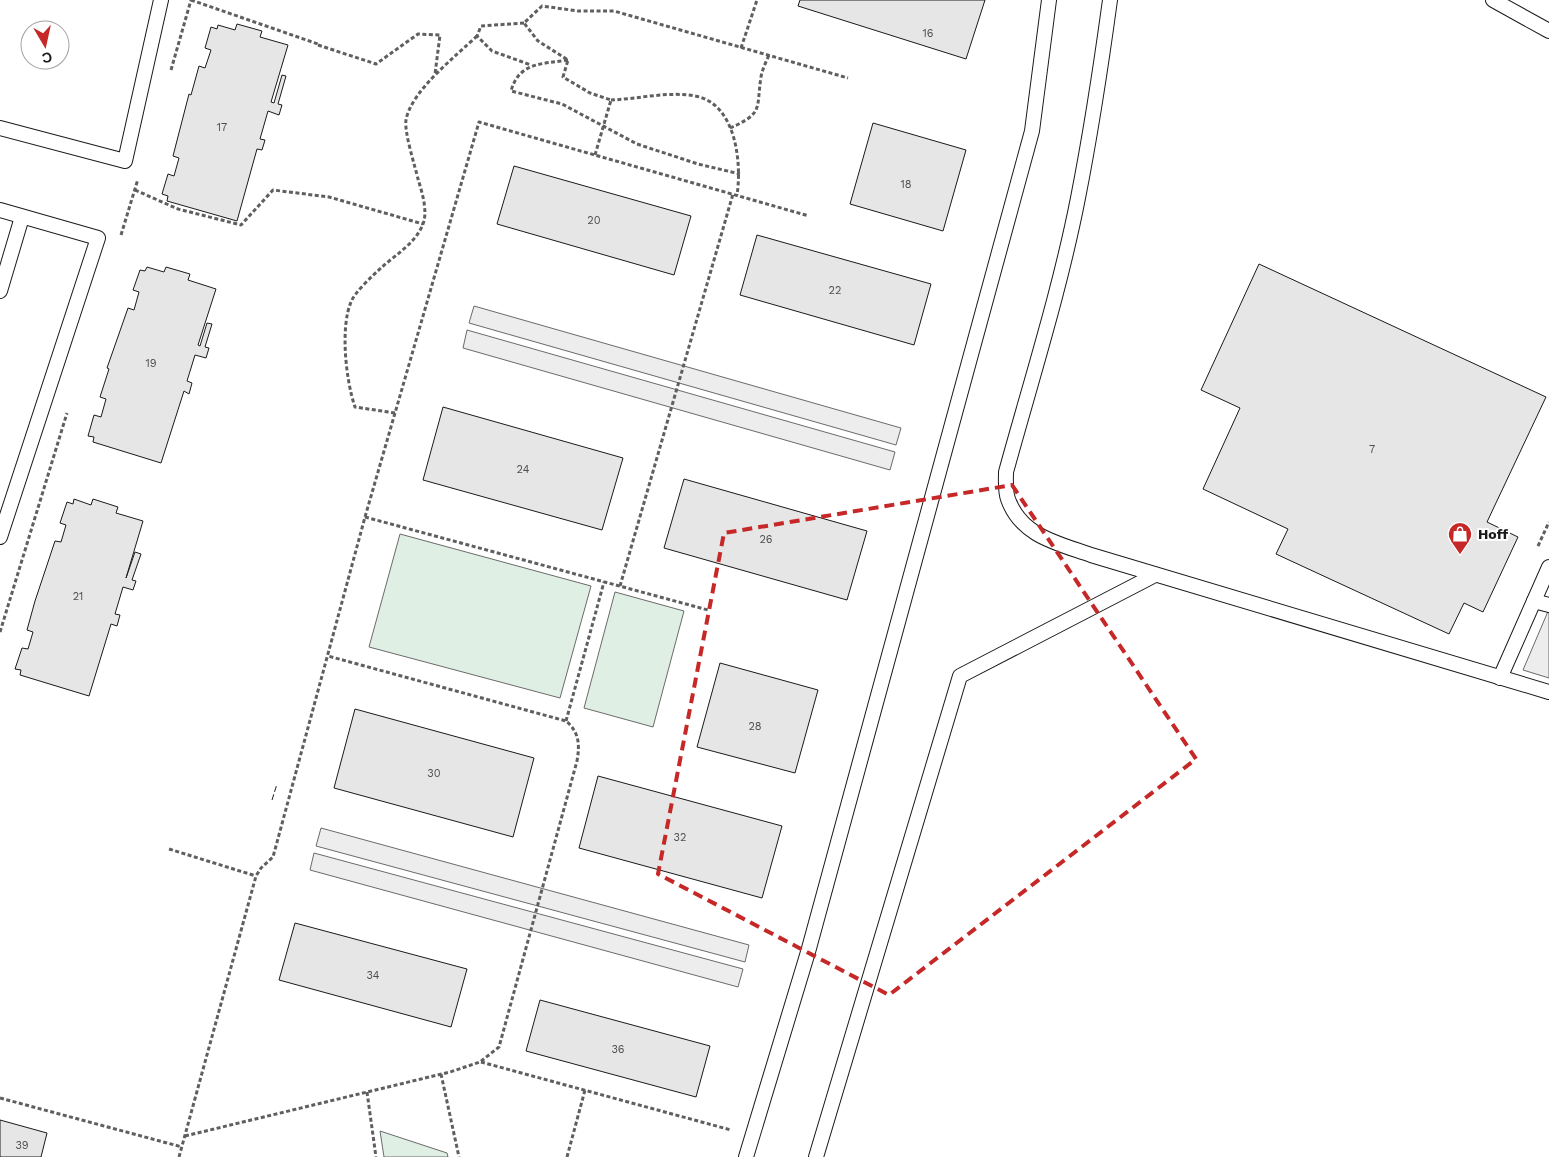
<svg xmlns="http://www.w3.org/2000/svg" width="1549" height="1157" font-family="'Work Sans',sans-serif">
<rect width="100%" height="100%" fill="#fff"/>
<g fill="#e0efe3" stroke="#6a6a6a">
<polygon points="400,534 591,586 560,698 369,647"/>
<polygon points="615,592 684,611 653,727 584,708"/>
<polygon points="380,1131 447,1153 448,1157 384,1157"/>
</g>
<g fill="#ededed" stroke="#6a6a6a">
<polygon points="474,306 901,428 896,445 469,323"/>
<polygon points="467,330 895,452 890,470 463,348"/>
<polygon points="1549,609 1549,678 1523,670"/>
<polygon points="321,828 749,945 745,962 316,846"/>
<polygon points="314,853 743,969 738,987 310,870"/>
</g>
<g fill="#e6e6e6" stroke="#1a1a1a">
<polygon points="800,0 985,0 966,59 798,6"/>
<polygon points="237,24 262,31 260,37 288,45 271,102 274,103 282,75 286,76 278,104 282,105 279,115 268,111 260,139 265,140 262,150 257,149 237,221 167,201 168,196 162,194 168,174 174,176 179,158 173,156 189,94 191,95 199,66 205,68 211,50 205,48 211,27 217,29 218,25 235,30"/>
<polygon points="873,123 966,150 943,231 850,204"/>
<polygon points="514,166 691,216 674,275 497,224"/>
<polygon points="757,235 931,284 914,345 740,295"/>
<polygon points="1259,264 1546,397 1487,522 1518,537 1483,612 1464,603 1449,634 1276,554 1288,529 1203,489 1240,408 1201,390"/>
<polygon points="147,267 164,272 166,267 190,274 188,280 216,289 198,345 200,346 207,323 212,324 205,347 209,348 206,358 195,355 187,381 192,383 189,394 184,391 161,463 93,442 94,437 88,436 94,415 101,417 106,399 100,397 109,369 107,368 128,308 134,310 139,292 133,290 140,270 145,271"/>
<polygon points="443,407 623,458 602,530 423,480"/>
<polygon points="684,479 867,531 847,600 664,548"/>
<polygon points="74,499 91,505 93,499 118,507 116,513 143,521 126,578 135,552 141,554 132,580 136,581 133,590 123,587 115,614 120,615 117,626 111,624 89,696 20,675 21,670 15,669 22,648 28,649 33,632 27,630 35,601 55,541 61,542 66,525 60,523 67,502 73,504"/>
<polygon points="720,663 818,690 795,773 697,747"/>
<polygon points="355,709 534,758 513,837 334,788"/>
<polygon points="598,776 782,826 762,898 579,848"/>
<polygon points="295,923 467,969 451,1027 279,980"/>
<polygon points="540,1000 710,1046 696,1097 526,1051"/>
<polygon points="0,1120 47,1133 41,1157 0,1157"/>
</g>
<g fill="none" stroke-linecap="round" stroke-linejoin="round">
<g stroke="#1a1a1a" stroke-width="16">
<g id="service">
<path d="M1110 0C1101 66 1091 132 1078 198 1060 290 1031 381 1006 472 1006 480 1005 491 1008 499 1021 536 1057 543 1091 555L1549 692"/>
<polyline points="1493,0 1549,31"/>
<polyline points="0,128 125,161 161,0"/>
<polyline points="0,210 98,238 0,537"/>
<polyline points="0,291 22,217"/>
<polyline points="1534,601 1549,605"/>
<polyline points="1500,678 1549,567"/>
<polyline points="746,1157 808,952 1032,131 1049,0"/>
<polyline points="816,1157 960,676 1155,575"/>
</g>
</g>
<g stroke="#5f5f5f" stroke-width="3" stroke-dasharray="4 2.5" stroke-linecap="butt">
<polyline points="191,0 318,44"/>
<polyline points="524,23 481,26 477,36 492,51 531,65"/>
<polyline points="318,45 376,64 418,34 440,35 435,74"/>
<polyline points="741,48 757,0"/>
<path d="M568 60C542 64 519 62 511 91L562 104 637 144 698 164 740 174"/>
<polyline points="171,70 191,0"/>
<path d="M611 100C638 99 668 91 695 96 736 103 742 163 737 195"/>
<path d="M730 128C764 113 756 109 761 77 762 70 766 62 769 55"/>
<polyline points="595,155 611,100 590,93 563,77 568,60 538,41 524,23 542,6 578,11 614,11 848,78"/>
<polyline points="135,190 178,209 241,225 273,190 329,197 423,224"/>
<polyline points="121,235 138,179"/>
<path d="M395 413 355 407C346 381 340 328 351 302 354 293 373 275 381 268 395 255 416 243 423 224 428 211 422 192 418 179 415 166 404 132 406 120 411 91 456 56 477 36"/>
<polyline points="365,517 708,610"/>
<polyline points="1538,546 1549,522"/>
<polyline points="620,586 733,194"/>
<polyline points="0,632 67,413"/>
<polyline points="566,721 604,582"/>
<polyline points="169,849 256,876"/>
<polyline points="481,1062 731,1130"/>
<polyline points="441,1074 459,1157"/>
<polyline points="367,1092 376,1157"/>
<polyline points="0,1098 182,1147"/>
<path d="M185 1136 450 1072 480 1062 499 1047 577 761C580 744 579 732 566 721L328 656"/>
<polyline points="179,1157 256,876 261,868 273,857 365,517 479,122 809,216"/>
<polyline points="567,1157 585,1090"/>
</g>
<use href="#service" stroke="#fff" stroke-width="14"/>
<polyline stroke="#1a1a1a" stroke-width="1" stroke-dasharray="6 2.5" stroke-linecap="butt" points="272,800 277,784"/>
</g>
<path fill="none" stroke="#c62828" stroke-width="4" stroke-dasharray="10 6" stroke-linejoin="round" d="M1012 485 1196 759 889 995 658 874 724 533Z"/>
<defs>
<g id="shop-pin" transform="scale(1.25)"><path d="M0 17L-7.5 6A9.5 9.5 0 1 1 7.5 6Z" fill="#c62828" stroke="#fff"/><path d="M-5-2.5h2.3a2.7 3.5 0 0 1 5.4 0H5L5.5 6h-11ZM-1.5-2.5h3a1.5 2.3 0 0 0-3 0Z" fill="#fff"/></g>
</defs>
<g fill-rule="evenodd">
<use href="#shop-pin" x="1460" y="534"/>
</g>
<g text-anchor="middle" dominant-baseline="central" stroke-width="4" stroke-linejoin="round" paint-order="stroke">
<g font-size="11" fill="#4d4d4d">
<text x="928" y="33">16</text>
<text x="222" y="127">17</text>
<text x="906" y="184">18</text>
<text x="594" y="220">20</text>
<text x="835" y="290">22</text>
<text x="151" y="363">19</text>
<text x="1372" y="449">7</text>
<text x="523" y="469">24</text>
<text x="766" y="539">26</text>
<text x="78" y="596">21</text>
<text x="755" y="726">28</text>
<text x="434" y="773">30</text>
<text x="680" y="837">32</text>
<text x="373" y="975">34</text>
<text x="618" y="1049">36</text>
<text x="22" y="1145">39</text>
</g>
<g font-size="14" font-weight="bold" fill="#1a1a1a" stroke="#fff" text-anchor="start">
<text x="1478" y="534">Hoff</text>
</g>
</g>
<g transform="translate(45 45) rotate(171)"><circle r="24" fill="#ffffff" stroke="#a3a3a3"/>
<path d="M0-4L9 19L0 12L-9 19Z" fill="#c62828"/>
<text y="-8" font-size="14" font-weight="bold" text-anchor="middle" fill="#1a1a1a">С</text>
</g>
</svg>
